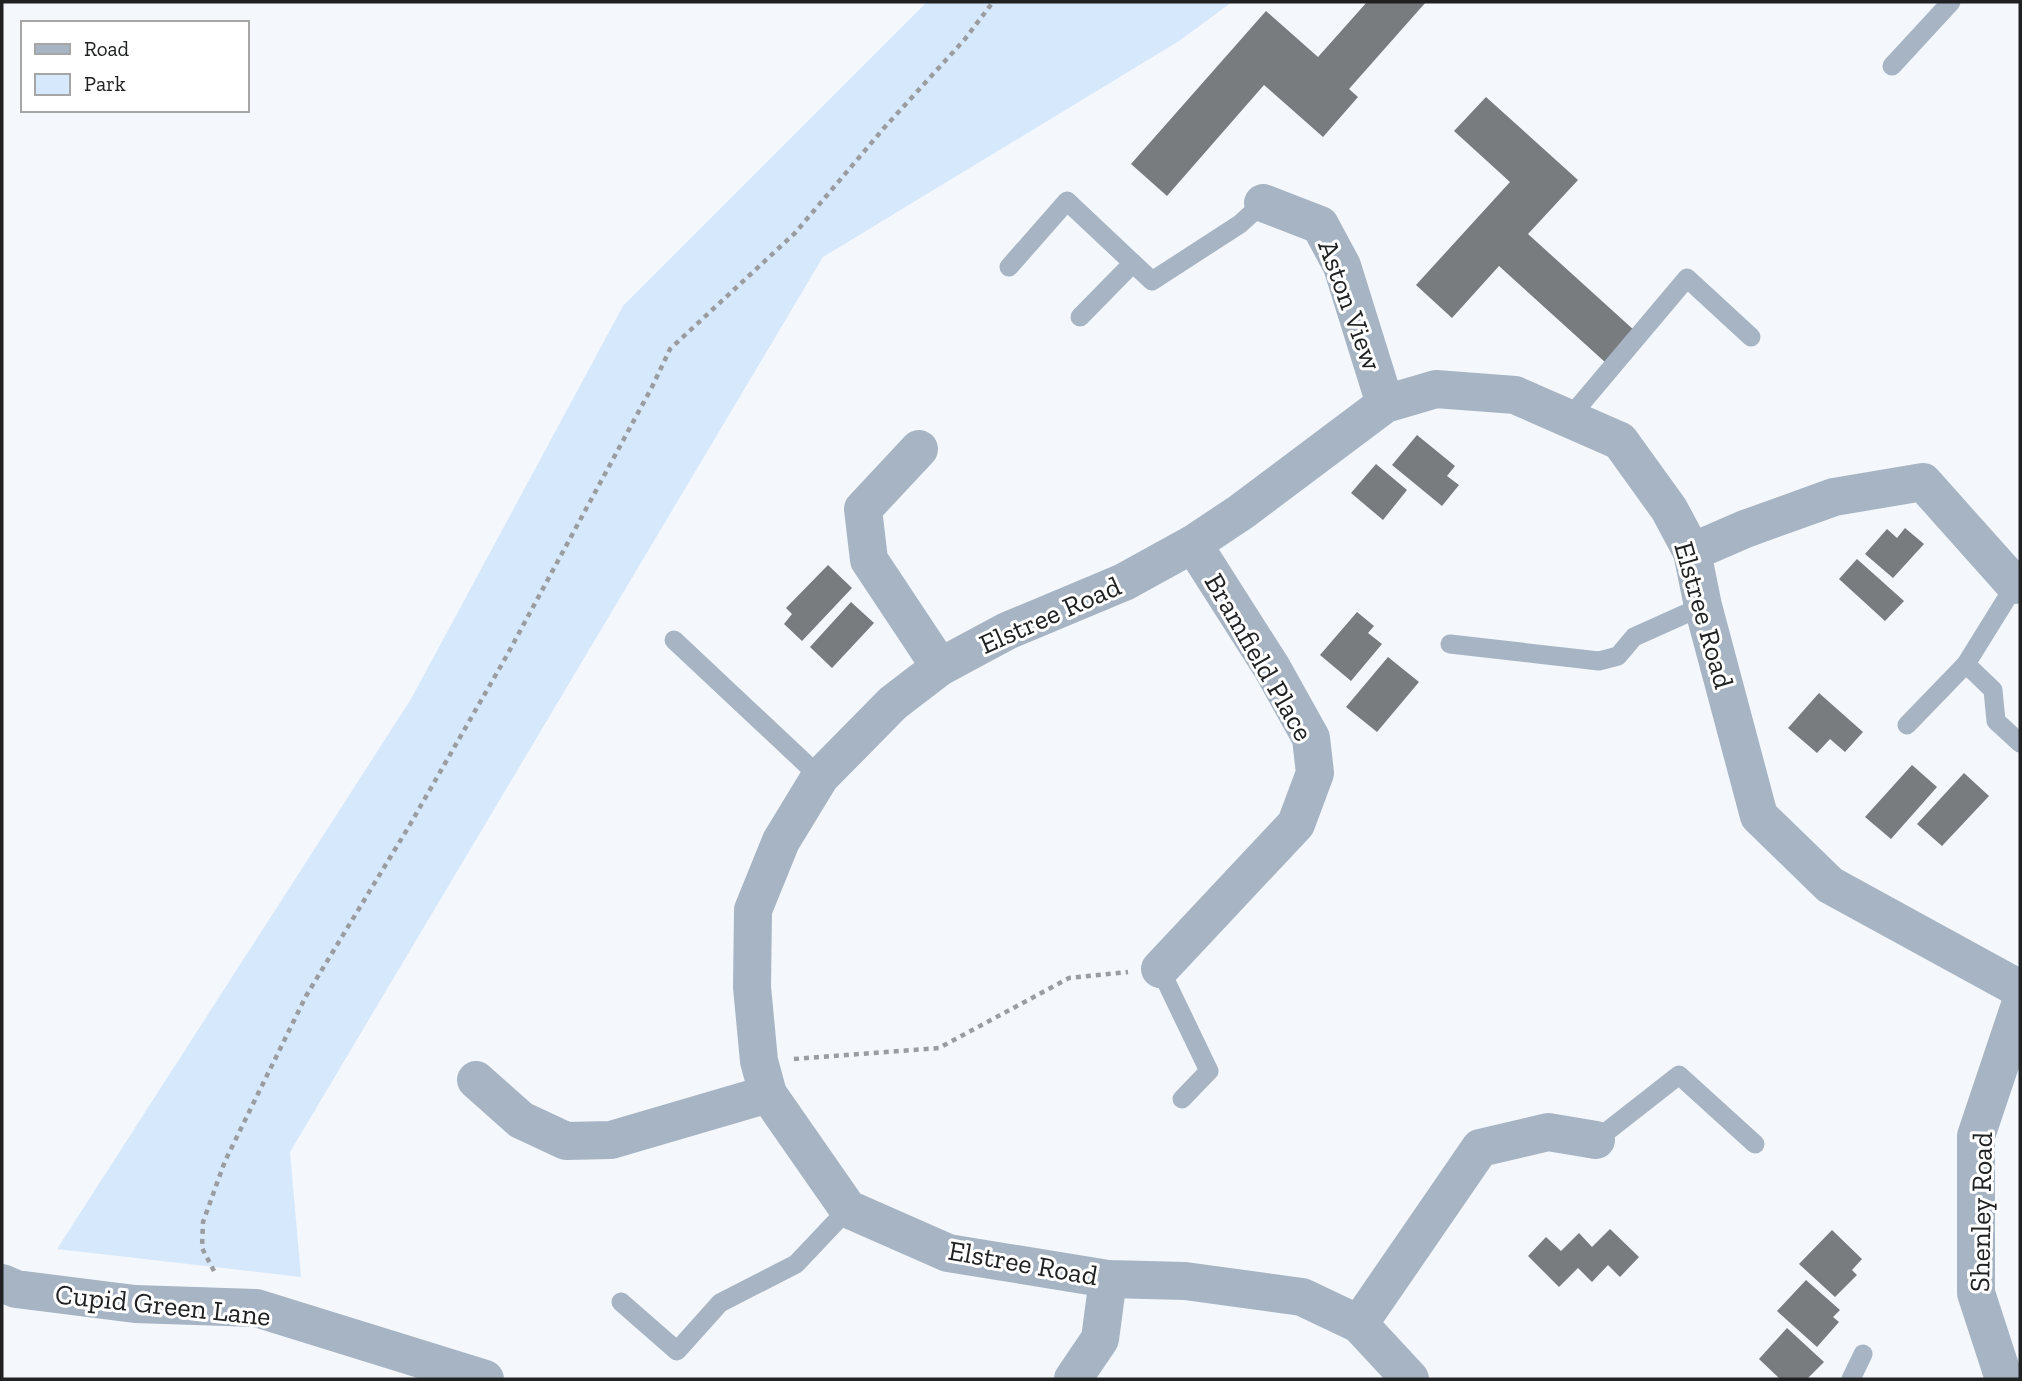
<svg xmlns="http://www.w3.org/2000/svg" width="2022" height="1381" font-family="'Zilla Slab',serif">
<rect width="100%" height="100%" fill="#f4f7fb"/>
<polygon fill="#d6e8fc" points="927,2 1232,2 1179,41 823,257 290,1152 301,1277 57,1249 411,699 623,306"/>
<g fill="#797c7f">
<polygon points="1367,2 1426,2 1349,89 1358,97 1323,137 1264,85 1167,196 1131,164 1266,11 1318,57"/>
<polygon points="1486,97 1578,180 1528,234 1635,331 1606,363 1499,266 1452,318 1416,285 1510,182 1454,131"/>
<polygon points="1417,435 1455,466 1447,476 1459,485 1442,506 1392,465"/>
<polygon points="1376,464 1407,490 1383,520 1351,493"/>
<polygon points="1905,528 1924,544 1893,578 1865,554 1887,529 1897,538"/>
<polygon points="1857,559 1904,601 1885,621 1839,579"/>
<polygon points="828,565 852,588 802,641 784,624 792,614 786,608"/>
<polygon points="851,602 874,623 832,668 810,647"/>
<polygon points="1357,612 1374,626 1368,633 1382,644 1351,681 1320,655"/>
<polygon points="1388,657 1419,682 1377,732 1346,707"/>
<polygon points="1819,693 1863,732 1845,752 1830,739 1817,753 1788,728"/>
<polygon points="1912,765 1937,787 1891,839 1865,817"/>
<polygon points="1964,773 1989,796 1942,846 1917,824"/>
<polygon points="1610,1229 1639,1257 1620,1277 1608,1265 1592,1282 1578,1268 1559,1287 1528,1256 1546,1237 1561,1251 1579,1233 1592,1247"/>
<polygon points="1832,1230 1862,1259 1852,1270 1857,1275 1835,1297 1799,1264"/>
<polygon points="1806,1280 1840,1310 1833,1317 1839,1322 1817,1347 1777,1311"/>
<polygon points="1787,1328 1824,1362 1807,1379 1780,1379 1759,1359"/>
</g>
<g fill="none" stroke-linecap="round" stroke-linejoin="round">
<g stroke="#9a9c9f" stroke-width="4.5" stroke-dasharray="5 5" stroke-linecap="butt">
<polyline points="794,1059 939,1048 1069,978 1128,972"/>
<polyline points="214,1271 202,1248 203,1222 225,1161 306,996 408,828 506,657 652,387 670,349 795,233 884,128 965,39 993,2"/>
</g>
<g stroke="#a6b4c4" stroke-width="19">
<polyline points="1892,66 1951,2"/>
<polyline points="1009,267 1067,201 1152,281 1240,224 1263,203"/>
<polyline points="1080,317 1133,263"/>
<polyline points="1569,418 1687,278 1751,337"/>
<polyline points="674,640 820,777"/>
<polyline points="1450,644 1599,661 1618,656 1634,637 1703,606"/>
<polyline points="1966,664 1993,690 1996,721 2020,743"/>
<polyline points="1907,725 1966,664 2015,585"/>
<polyline points="1160,969 1209,1071 1182,1099"/>
<polyline points="1596,1140 1679,1075 1755,1144"/>
<polyline points="621,1302 677,1351 720,1303 796,1264 848,1209"/>
<polyline points="1851,1379 1863,1354"/>
</g>
<g stroke="#a6b4c4" stroke-width="38">
<polyline points="1263,203 1320,225 1342,266 1385,404"/>
<polyline points="919,449 863,509 869,560 940,667"/>
<polyline points="1692,552 1745,529 1834,497 1923,482 2015,585"/>
<polyline points="1160,969 1296,824 1315,773 1311,738 1272,668 1193,544"/>
<polyline points="476,1080 521,1120 566,1141 611,1140 768,1094"/>
<polyline points="2,1283 16,1289 135,1304 256,1308 485,1379"/>
<polyline points="1359,1324 1480,1148 1548,1132 1596,1140"/>
<polyline points="1073,1379 1100,1339 1108,1279"/>
<polyline points="1410,1379 1359,1324 1302,1297 1185,1281 1108,1279 948,1253 848,1209 768,1094 759,1061 752,987 753,910 781,841 820,777 893,703 940,667 1007,631 1124,582 1193,544 1241,512 1385,404 1436,389 1515,395 1620,441 1669,509 1692,552 1703,606 1759,816 1830,885 2020,989"/>
</g>
<polyline stroke="#a6b4c4" stroke-width="38" points="2004,1379 1976,1293 1976,1136 2020,1005"/>
</g>
<g text-anchor="middle" dominant-baseline="central" stroke-width="6" stroke-linejoin="round" paint-order="stroke">
<g font-size="28" fill="#202122" stroke="#fff">
<text transform="translate(1350 305) rotate(70)">Aston View</text>
<text transform="translate(1050 615) rotate(-24)">Elstree Road</text>
<text transform="translate(1704 615) rotate(74)">Elstree Road</text>
<text transform="translate(1259 657) rotate(60)">Bramfield Place</text>
<text transform="translate(1981 1212) rotate(-89)">Shenley Road</text>
<text transform="translate(1023 1263) rotate(10)">Elstree Road</text>
<text transform="translate(163 1305) rotate(6)">Cupid Green Lane</text>
</g>
</g>
<rect width="2022" height="1381" fill="none" stroke="#202122" stroke-width="7"/>
<rect x="21" y="21" width="228" height="91" fill="#ffffff" stroke="#a6a6a7" stroke-width="2"/>
<rect x="35" y="44" width="35" height="10" fill="#a6b4c4" stroke="#a6a6a7" stroke-width="2"/>
<text x="84" y="56" font-size="21" fill="#202122">Road</text>
<rect x="35" y="74" width="35" height="21" fill="#d6e8fc" stroke="#a6a6a7" stroke-width="2"/>
<text x="84" y="91" font-size="21" fill="#202122">Park</text>
</svg>
